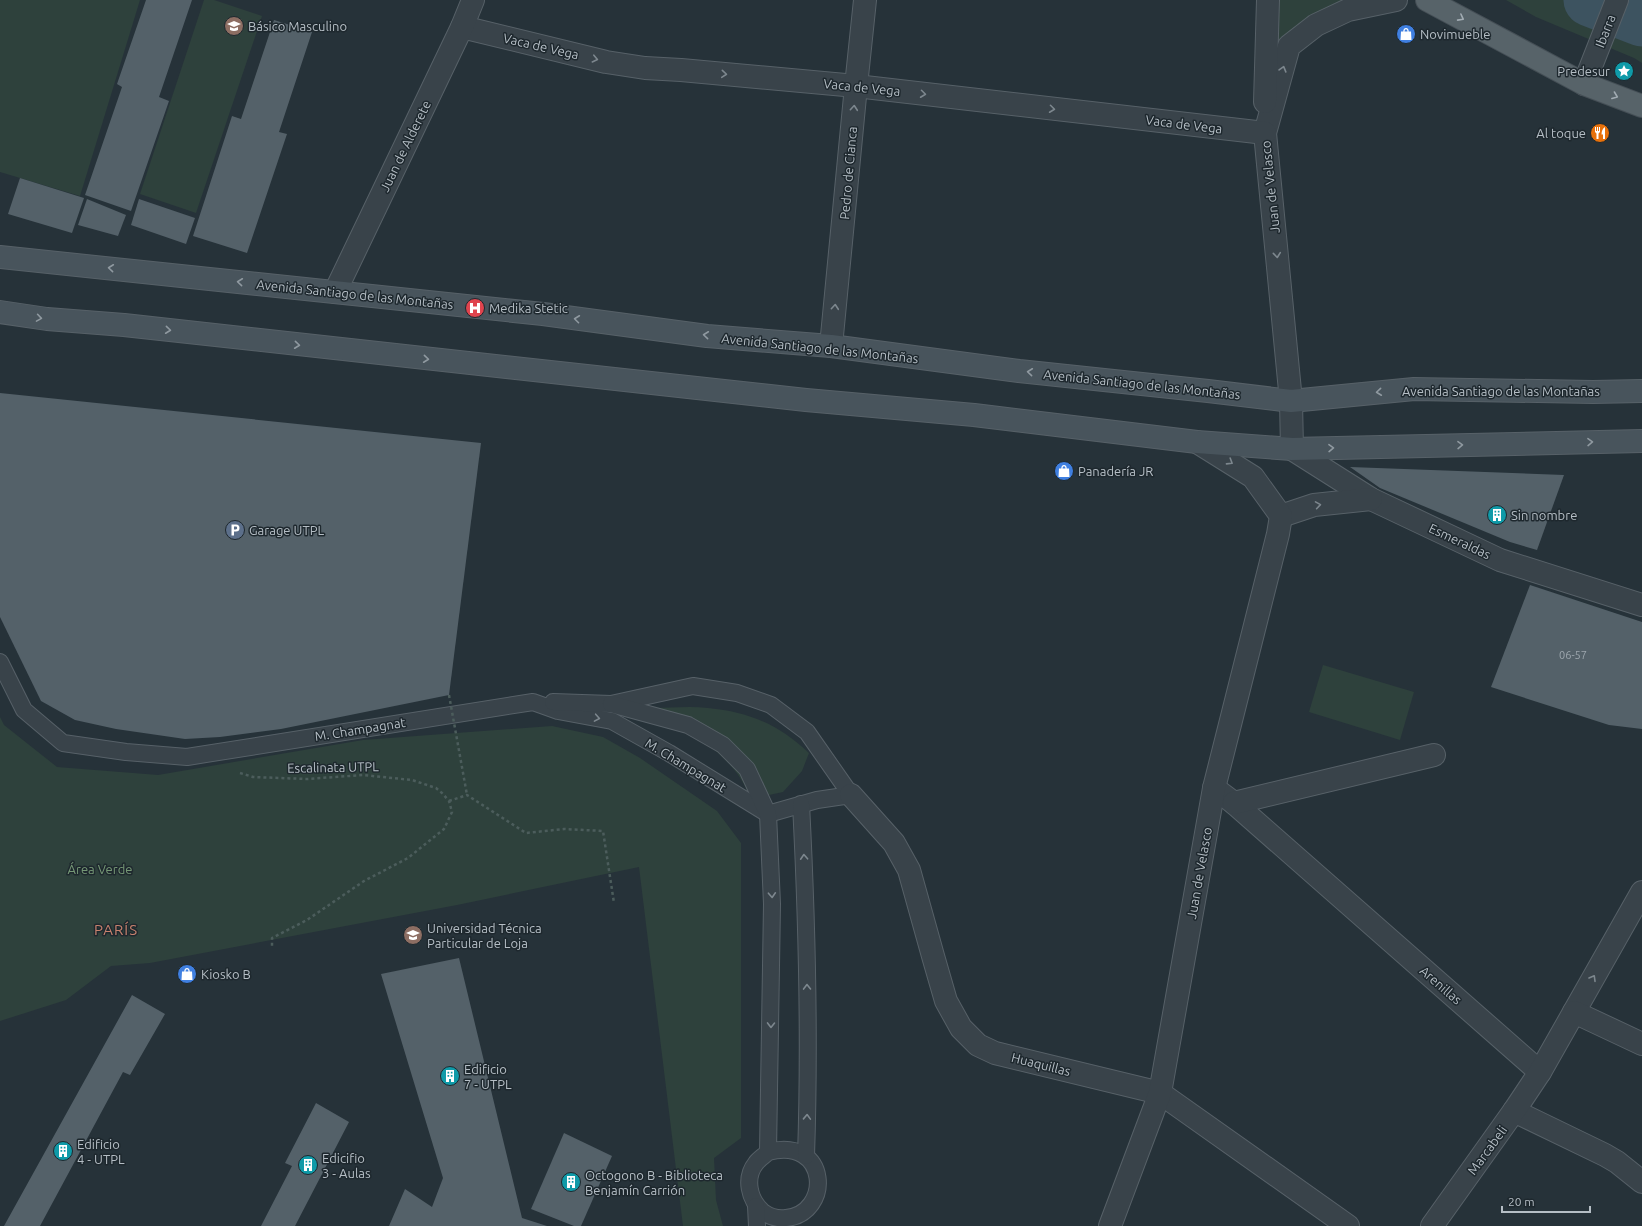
<svg xmlns="http://www.w3.org/2000/svg" width="1642" height="1226" font-family="Ubuntu,sans-serif">
<rect width="100%" height="100%" fill="#263239"/>
<g fill="#2e413c">
<polygon points="0,0 140,0 80,196 0,172"/>
<polygon points="204,0 214,0 262,16 196,213 140,194"/>
<polygon points="1268,0 1396,0 1348,10 1266,72"/>
<polygon points="1506,0 1642,0 1642,63 1634,58 1536,17"/>
<polygon points="1323,665 1414,692 1400,740 1309,712"/>
<path d="M653 708C671 708 690 706 708 708 750 712 779 725 809 753L802 771 783 792 750 799C738 757 687 730 653 708Z"/>
<polygon points="0,717 4,725 57,767 158,775 363,740 552,726 603,737 640,758 717,811 741,843 741,1138 714,1158 716,1200 723,1226 683,1226 639,867 457,905 150,963 111,966 66,1000 0,1021"/>
</g>
<g fill="none" stroke-linecap="round" stroke-linejoin="round">
<polyline stroke="#3d5360" stroke-width="53" points="1590,0 1642,20"/>
</g>
<g fill="#546169">
<polygon points="146,0 192,0 159,97 169,101 131,211 85,195 122,87 117,84"/>
<polygon points="274,20 312,32 279,132 287,134 247,253 193,236 232,116 241,119"/>
<polygon points="20,178 84,198 72,233 8,214"/>
<polygon points="87,199 126,215 118,236 78,225"/>
<polygon points="139,199 195,218 186,244 131,225"/>
<polygon points="0,393 481,443 449,695 281,729 220,737 185,739 116,729 75,720 41,701 0,617"/>
<polygon points="1350,467 1564,475 1537,550 1510,542 1380,488"/>
<polygon points="1530,585 1642,622 1642,729 1609,725 1491,687"/>
<polygon points="459,958 522,1218 547,1226 389,1226 405,1189 432,1207 443,1178 381,974"/>
<polygon points="132,995 165,1014 130,1075 123,1072 40,1226 4,1226"/>
<polygon points="316,1103 349,1122 295,1226 261,1226 292,1166 285,1163"/>
<polygon points="564,1133 612,1156 581,1226 574,1226 531,1209"/>
</g>
<g fill="none" stroke-linecap="round" stroke-linejoin="round">
<g stroke="#576168" stroke-width="18">
<g id="service">
<polyline points="0,662 24,710 63,743 126,752 187,757 533,702 558,711 612,721 669,753 768,814"/>
<polyline points="553,702 611,704 693,686 737,693 771,705 807,732 851,795 817,800 768,814"/>
<path d="M611 704 688 725 723 745 747 769 768 814 772 904 768 1152C764 1156 759 1159 756 1163 744 1178 749 1200 763 1212 770 1217 778 1219 786 1218 832 1214 830 1136 768 1152"/>
<path d="M801 804C807 921 810 1039 806 1156"/>
<polyline points="756,1206 757,1226"/>
</g>
</g>
<g stroke="#576168" stroke-width="24">
<g id="minor">
<polyline points="1396,0 1348,10 1316,25 1289,46 1265,133 1291,401 1292,449 1371,499 1500,560 1642,605"/>
<polyline points="462,27 606,62 645,68 681,70 856,86 1265,133"/>
<polyline points="1584,84 1617,0"/>
<polyline points="1265,102 1268,0"/>
<polyline points="831,346 856,86 865,0"/>
<polyline points="1281,516 1314,505 1371,499"/>
<polyline points="1214,788 1234,803 1540,1072"/>
<polyline points="851,795 894,843 909,870 933,956 946,1001 961,1028 978,1045 995,1053 1160,1093 1348,1226"/>
<polyline points="1234,803 1434,755"/>
<polyline points="1574,1012 1642,892"/>
<polyline points="1514,1111 1605,1155 1617,1162 1642,1182"/>
<polyline points="1110,1226 1160,1093 1214,788 1278,534 1281,516 1253,477 1197,442"/>
<polyline points="1432,1226 1514,1111 1540,1072 1574,1012 1642,1044"/>
</g>
</g>
<g stroke="#576168" stroke-width="24">
<polyline id="tertiary" points="335,292 462,27 473,0"/>
</g>
<g stroke="#576168" stroke-width="24">
<g id="secondary">
<polyline points="0,257 543,314 707,336 831,346 1019,371 1208,391 1291,401 1414,389 1593,392 1642,391"/>
<polyline points="0,312 47,319 124,325 806,400 974,415 1197,442 1292,449 1642,441"/>
</g>
</g>
<g stroke="#454f56" stroke-width="24">
<polyline id="primary" points="1427,0 1584,84 1642,106"/>
</g>
<g stroke="#4c5d5c" stroke-width="2.5" stroke-dasharray="3 3" stroke-linecap="butt">
<polyline points="240,773 253,777 307,779 363,775 412,780 436,788 442,793 449,801 452,812 444,829 408,858 364,881 307,920 272,938 272,946"/>
<polyline points="449,801 467,795 526,833 564,829 603,831 614,903"/>
</g>
<use href="#service" stroke="#39434a" stroke-width="16"/>
<use href="#minor" stroke="#39434a" stroke-width="22"/>
<use href="#tertiary" stroke="#39434a" stroke-width="22"/>
<use href="#secondary" stroke="#48545c" stroke-width="22"/>
<use href="#primary" stroke="#576369" stroke-width="22"/>
<polyline stroke="#4c5d5c" stroke-width="2.5" stroke-dasharray="3 3" stroke-linecap="butt" points="449,695 467,795"/>
</g>
<defs><path id="oneway-chevron" d="M-2-3.5L2.5 0L-2 3.5" fill="none" stroke-width="1.6" stroke-linecap="round" stroke-linejoin="round"/></defs>
<g stroke="#a2acb3">
<use href="#oneway-chevron" transform="translate(1461 18) rotate(28)"/>
<use href="#oneway-chevron" transform="translate(1615 96) rotate(21)"/>
</g>
<g stroke="#7d878e">
<use href="#oneway-chevron" transform="translate(595 59) rotate(13)"/>
<use href="#oneway-chevron" transform="translate(1283 69) rotate(-74)"/>
<use href="#oneway-chevron" transform="translate(724 74) rotate(5)"/>
<use href="#oneway-chevron" transform="translate(923 94) rotate(7)"/>
<use href="#oneway-chevron" transform="translate(854 108) rotate(-85)"/>
<use href="#oneway-chevron" transform="translate(1052 109) rotate(7)"/>
<use href="#oneway-chevron" transform="translate(1277 255) rotate(84)"/>
<use href="#oneway-chevron" transform="translate(835 307) rotate(-85)"/>
<use href="#oneway-chevron" transform="translate(1230 462) rotate(32)"/>
<use href="#oneway-chevron" transform="translate(1318 505) rotate(-9)"/>
<use href="#oneway-chevron" transform="translate(597 718) rotate(10)"/>
<use href="#oneway-chevron" transform="translate(804 857) rotate(-93)"/>
<use href="#oneway-chevron" transform="translate(772 895) rotate(87)"/>
<use href="#oneway-chevron" transform="translate(1593 978) rotate(-60)"/>
<use href="#oneway-chevron" transform="translate(807 987) rotate(-91)"/>
<use href="#oneway-chevron" transform="translate(771 1025) rotate(91)"/>
<use href="#oneway-chevron" transform="translate(807 1117) rotate(-88)"/>
</g>
<g stroke="#8f99a0">
<use href="#oneway-chevron" transform="translate(111 268) rotate(-174)"/>
<use href="#oneway-chevron" transform="translate(240 282) rotate(-174)"/>
<use href="#oneway-chevron" transform="translate(39 318) rotate(9)"/>
<use href="#oneway-chevron" transform="translate(577 319) rotate(-173)"/>
<use href="#oneway-chevron" transform="translate(168 330) rotate(6)"/>
<use href="#oneway-chevron" transform="translate(706 335) rotate(-174)"/>
<use href="#oneway-chevron" transform="translate(297 345) rotate(6)"/>
<use href="#oneway-chevron" transform="translate(426 359) rotate(6)"/>
<use href="#oneway-chevron" transform="translate(1030 372) rotate(-174)"/>
<use href="#oneway-chevron" transform="translate(1379 392) rotate(174)"/>
<use href="#oneway-chevron" transform="translate(1590 442) rotate(-1)"/>
<use href="#oneway-chevron" transform="translate(1460 445) rotate(-1)"/>
<use href="#oneway-chevron" transform="translate(1331 448) rotate(-1)"/>
</g>
<defs>
<g id="school-disc" transform="scale(1)"><circle r="9.5" fill="#8d6e63" stroke="#1e282e"/><path d="M0-5L7-2L0 1L-7-2ZM-4 1L0 2.5L4 1V4Q0 6-4 4Z" fill="#fff"/></g>
<g id="shop-disc" transform="scale(1)"><circle r="9.5" fill="#3f7fe0" stroke="#1e282e"/><path d="M-5-2.5h2.3a2.7 3.5 0 0 1 5.4 0H5L5.5 6h-11ZM-1.5-2.5h3a1.5 2.3 0 0 0-3 0Z" fill="#fff"/></g>
<g id="sight-disc" transform="scale(1)"><circle r="9.5" fill="#0f9aa8" stroke="#1e282e"/><path d="M0-6L1.8-2.2L6-1.7L2.9 1.2L3.7 5.4L0 3.3L-3.7 5.4L-2.9 1.2L-6-1.7L-1.8-2.2Z" fill="#fff"/></g>
<g id="restaurant-disc" transform="scale(1)"><circle r="9.5" fill="#e8710a" stroke="#1e282e"/><path d="M-5-6h1v4h1v-4h1v4h1v-4h1v5L-1.5 .5V6h-2V.5L-5-1ZM5-6V6H3V1.5H1.5Q1.5-4 5-6Z" fill="#fff"/></g>
<g id="hospital-disc" transform="scale(1)"><circle r="9.5" fill="#e0444e" stroke="#1e282e"/><path d="M-5-5h3v3.5h4V-5h3V5h-3V1.5h-4V5h-3Z" fill="#fff"/></g>
<g id="building-disc" transform="scale(1)"><circle r="9.5" fill="#0f9aa8" stroke="#1e282e"/><path d="M-4-6H4V6H1V3H-1V6H-4ZM-2.5-4.3h1.7v1.8h-1.7ZM.8-4.3h1.7v1.8H.8ZM-2.5-1h1.7V.8h-1.7ZM.8-1h1.7V.8H.8Z" fill="#fff"/></g>
<g id="parking-disc" transform="scale(1)"><circle r="9.5" fill="#5c6f8a" stroke="#1e282e"/><path d="M-3.5-5.5H1a3.5 3.5 0 0 1 0 7H-1V5.5H-3.5ZM-1-3.4V-.6H.8a1.4 1.4 0 0 0 0-2.8Z" fill="#fff"/></g>
<g id="university-disc" transform="scale(1)"><circle r="9.5" fill="#8d6e63" stroke="#1e282e"/><path d="M0-5L7-2L0 1L-7-2ZM-4 1L0 2.5L4 1V4Q0 6-4 4Z" fill="#fff"/></g>
</defs>
<g fill-rule="evenodd">
<use href="#school-disc" x="234" y="26"/>
<use href="#shop-disc" x="1406" y="34"/>
<use href="#sight-disc" x="1624" y="71"/>
<use href="#restaurant-disc" x="1600" y="133"/>
<use href="#hospital-disc" x="475" y="308"/>
<use href="#shop-disc" x="1064" y="471"/>
<use href="#building-disc" x="1497" y="515"/>
<use href="#parking-disc" x="235" y="530"/>
<use href="#university-disc" x="413" y="935"/>
<use href="#shop-disc" x="187" y="974"/>
<use href="#building-disc" x="450" y="1076"/>
<use href="#building-disc" x="63" y="1151"/>
<use href="#building-disc" x="308" y="1165"/>
<use href="#building-disc" x="571" y="1182"/>
</g>
<g text-anchor="middle" dominant-baseline="central" stroke-width="3" stroke-linejoin="round" paint-order="stroke">
<g font-size="11" fill="#9da7ae">
<text x="1573" y="655">06-57</text>
</g>
<g font-size="13" fill="#b5bec5" stroke="#1e282e" text-anchor="start">
<text x="248" y="26">Básico Masculino</text>
<text x="1420" y="34">Novimueble</text>
<text x="1610" y="71" text-anchor="end">Predesur</text>
<text x="1586" y="133" text-anchor="end">Al toque</text>
<text x="489" y="308">Medika Stetic</text>
<text x="1078" y="471">Panadería JR</text>
<text x="1511" y="515">Sin nombre</text>
<text x="249" y="530">Garage UTPL</text>
<text x="427" y="928">Universidad Técnica<tspan x="427" dy="15">Particular de Loja</tspan></text>
<text x="201" y="974">Kiosko B</text>
<text x="464" y="1069">Edificio<tspan x="464" dy="15">7 - UTPL</tspan></text>
<text x="77" y="1144">Edificio<tspan x="77" dy="15">4 - UTPL</tspan></text>
<text x="322" y="1158">Edicifio<tspan x="322" dy="15">3 - Aulas</tspan></text>
<text x="585" y="1175">Octogono B - Biblioteca<tspan x="585" dy="15">Benjamín Carrión</tspan></text>
</g>
<g font-size="13" fill="#b5bec5" stroke="#1e282e">
<text transform="translate(1605 31) rotate(-69)">Ibarra</text>
<text transform="translate(541 46) rotate(13)">Vaca de Vega</text>
<text transform="translate(862 87) rotate(6)">Vaca de Vega</text>
<text transform="translate(1184 124) rotate(7)">Vaca de Vega</text>
<text transform="translate(405 146) rotate(-64)">Juan de Alderete</text>
<text transform="translate(848 173) rotate(-85)">Pedro de Cianca</text>
<text transform="translate(1270 187) rotate(-96)">Juan de Velasco</text>
<text transform="translate(355 294) rotate(6)">Avenida Santiago de las Montañas</text>
<text transform="translate(820 348) rotate(6)">Avenida Santiago de las Montañas</text>
<text transform="translate(1142 384) rotate(6)">Avenida Santiago de las Montañas</text>
<text x="1501" y="391">Avenida Santiago de las Montañas</text>
<text transform="translate(1460 541) rotate(25)">Esmeraldas</text>
<text transform="translate(360 729) rotate(-9)">M. Champagnat</text>
<text transform="translate(686 765) rotate(31)">M. Champagnat</text>
<text transform="translate(333 767) rotate(-1)">Escalinata UTPL</text>
<text transform="translate(1199 873) rotate(-80)">Juan de Velasco</text>
<text transform="translate(1441 985) rotate(41)">Arenillas</text>
<text transform="translate(1041 1064) rotate(14)">Huaquillas</text>
<text transform="translate(1487 1150) rotate(-54)">Marcabeli</text>
</g>
<g font-size="13" fill="#769876" stroke="#1e282e">
<text x="100" y="869">Área Verde</text>
</g>
<g font-size="15" letter-spacing="1" fill="#c7826e" stroke="#1e282e">
<text x="116" y="929">PARÍS</text>
</g>
</g>
<path d="M1502 1206v6h88v-6" fill="none" stroke="#b5bec5" stroke-width="2"/>
<text x="1508" y="1206" font-size="12" fill="#b5bec5" stroke="#1e282e" stroke-width="3" paint-order="stroke">20 m</text>
</svg>
